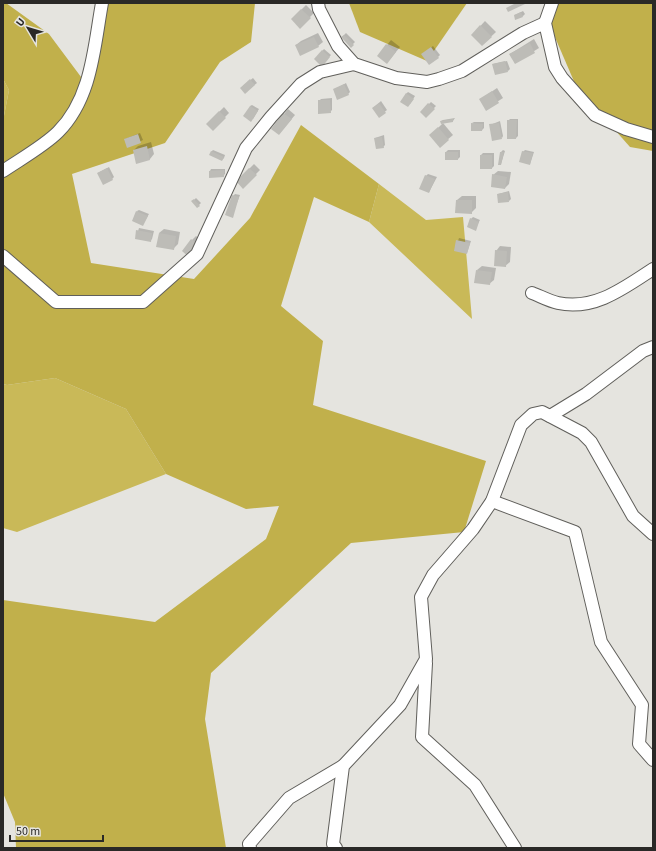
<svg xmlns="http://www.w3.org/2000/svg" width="656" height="851" font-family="'Source Sans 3',sans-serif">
<rect width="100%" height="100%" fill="#e5e4df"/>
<g fill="#c9b958">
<polygon points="3,79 9,90 3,121"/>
<polygon points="379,184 426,220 463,217 472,319 369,222"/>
<polygon points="55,378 126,409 166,474 17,532 3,528 3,384 7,385"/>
</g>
<g fill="#c1b04b">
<polygon points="3,3 6,3 49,34 87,85 101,3 255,3 251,42 220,62 165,143 72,174 91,263 194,279 250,218 301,125 379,184 369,222 314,197 281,306 323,341 313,405 486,461 464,532 351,543 211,673 205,719 226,848 16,848 15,822 3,793 3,600 155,622 266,539 279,506 246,509 166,474 126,409 55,378 7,385 3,384 3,121 9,90 3,79"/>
<polygon points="349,3 467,3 427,61 360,32"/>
<polygon points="557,3 653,3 653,151 630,147 576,86 548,21"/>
</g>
<g fill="#0003">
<polygon points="306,5 314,13 300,27 292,19"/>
<polygon points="523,11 525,14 523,16 515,15"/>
<polygon points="485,21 496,32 482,45 472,35"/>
<polygon points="318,33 323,42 318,46 296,45 301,41"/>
<polygon points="346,33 355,42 351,46 342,37"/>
<polygon points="534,39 539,48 515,63 510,54"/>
<polygon points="391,40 400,47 391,58 387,45"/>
<polygon points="433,46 440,55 438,57 424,53"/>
<polygon points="324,49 331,55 322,65 315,59"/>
<polygon points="507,61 510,69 508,71 493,64"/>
<polygon points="253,78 257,83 245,92 243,86"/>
<polygon points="346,83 350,92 348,94 334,90"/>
<polygon points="497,88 503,98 486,109 481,99"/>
<polygon points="408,92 415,96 410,104 406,94"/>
<polygon points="332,98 332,110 330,112 319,101 321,99"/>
<polygon points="381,101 387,110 379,116 373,108"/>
<polygon points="431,102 436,106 426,116 421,112"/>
<polygon points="252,105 259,109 253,119 250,106"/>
<polygon points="224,107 229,113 213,129 207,124"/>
<polygon points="288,109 295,115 279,134 284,114"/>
<polygon points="455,118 453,121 441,121 443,120"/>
<polygon points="510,119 518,119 518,136 516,138 508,121"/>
<polygon points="500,121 503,136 502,138 490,125"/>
<polygon points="474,122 484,122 484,128 482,130 472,123"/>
<polygon points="443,123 453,135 440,146 435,131"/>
<polygon points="140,133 143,140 128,147 125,139"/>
<polygon points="384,135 385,145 383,147 375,138"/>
<polygon points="151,142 154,154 150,159 137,162 134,150 138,146"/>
<polygon points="213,150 225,155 224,158 222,160 211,152"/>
<polygon points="448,150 460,150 460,157 458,159 446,152"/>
<polygon points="503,150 505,151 501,164 501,152"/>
<polygon points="525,150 534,152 530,164 523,152"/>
<polygon points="483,153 494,153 494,166 492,168 481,155"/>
<polygon points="254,164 260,170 243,187 237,181"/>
<polygon points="109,167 114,177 112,179 98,173"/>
<polygon points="211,169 225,169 225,174 223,176 210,171"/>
<polygon points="498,171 511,172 509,184 505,188 493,175"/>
<polygon points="428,174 437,177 429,192 426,176"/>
<polygon points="509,191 511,199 509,201 498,194"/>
<polygon points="235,194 240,195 232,216 233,196"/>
<polygon points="462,196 476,196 476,208 471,213 457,200"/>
<polygon points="196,198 201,203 197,207 193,201"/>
<polygon points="139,210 149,214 143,224 137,211"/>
<polygon points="473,217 480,220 475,229 471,219"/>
<polygon points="139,228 154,231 152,239 150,241 136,238"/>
<polygon points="164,229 180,232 178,244 173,249 159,233"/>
<polygon points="196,236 204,242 196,253 192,240"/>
<polygon points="459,238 471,241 467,253 455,250"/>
<polygon points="500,246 511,247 510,262 505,266 496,251"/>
<polygon points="482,266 496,268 494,280 489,284 477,270"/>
</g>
<g fill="#bdbcb7">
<polygon points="516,3 525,4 508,12 506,8"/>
<polygon points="301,9 311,18 300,29 291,19"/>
<polygon points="521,12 523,17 515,20 514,15"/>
<polygon points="480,25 492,37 482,46 471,35"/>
<polygon points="344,35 354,45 351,48 341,37"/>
<polygon points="314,37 319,47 300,56 295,45"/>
<polygon points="530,43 535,53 515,64 509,54"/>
<polygon points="386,44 396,52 387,64 377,56"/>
<polygon points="431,47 439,58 429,65 421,54"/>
<polygon points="322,50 330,57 322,67 314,59"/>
<polygon points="505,61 508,72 495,75 492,64"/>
<polygon points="250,79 255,85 245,94 240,88"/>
<polygon points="344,84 349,95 337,100 333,89"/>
<polygon points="492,91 499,103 486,111 479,99"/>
<polygon points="406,93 414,99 408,107 400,102"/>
<polygon points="318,100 330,100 331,113 318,114"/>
<polygon points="379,103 386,113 379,118 372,108"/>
<polygon points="428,103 435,109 426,118 420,112"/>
<polygon points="250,106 258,111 251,122 243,116"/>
<polygon points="219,111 226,118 213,131 206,124"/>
<polygon points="283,113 292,119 279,135 271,129"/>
<polygon points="453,119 453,122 441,124 440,121"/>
<polygon points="507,120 517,120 516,139 507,139"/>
<polygon points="471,123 483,124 482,131 471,131"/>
<polygon points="499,123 502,139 492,141 489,124"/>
<polygon points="438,127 449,140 440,148 429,135"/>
<polygon points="138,134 141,143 127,148 124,139"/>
<polygon points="382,137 384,148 376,149 374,138"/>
<polygon points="147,146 150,160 136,164 133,150"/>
<polygon points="211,151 224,157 222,161 209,155"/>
<polygon points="522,151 533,153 530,165 519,162"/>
<rect x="445" y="152" width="13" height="8"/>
<polygon points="500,152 504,152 501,165 498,165"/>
<rect x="480" y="155" width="12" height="14"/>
<polygon points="107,168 113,180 103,185 97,173"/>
<polygon points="249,168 257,175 243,189 236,181"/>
<polygon points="224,170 224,177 209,178 209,171"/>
<polygon points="492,174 507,177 505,189 491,187"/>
<polygon points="425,175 435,179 429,193 419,189"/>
<polygon points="508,192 509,202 498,203 497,194"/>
<polygon points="232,195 239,197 233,218 225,215"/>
<polygon points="194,199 200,206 197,208 191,201"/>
<polygon points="456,200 472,200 472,214 455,213"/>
<polygon points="136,211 148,216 143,226 132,221"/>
<polygon points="470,218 479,222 476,231 467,227"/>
<polygon points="136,230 152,233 151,242 135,239"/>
<polygon points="159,233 176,236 174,250 156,247"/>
<polygon points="191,239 201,247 191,259 182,251"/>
<polygon points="456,240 470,243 467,254 454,251"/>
<polygon points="495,250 507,251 506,267 494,266"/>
<polygon points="476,270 492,272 490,285 474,283"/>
</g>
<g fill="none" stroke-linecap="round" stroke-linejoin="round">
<g stroke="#605f5b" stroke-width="14">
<g id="minor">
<polyline points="318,3 319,9 338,46 354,64 396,78 427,82 439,79 462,71 523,33 545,23"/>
<polyline points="552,3 545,23 555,67 562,78 595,115 626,129 653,137"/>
<path d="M3 171C19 160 44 146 58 132 92 98 94 47 102 3"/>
<polyline points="3,256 56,302 143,302 197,254 246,148 271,117 301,84 320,72 354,64"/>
<path d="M532 293C540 296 549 301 558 303 594 311 624 288 653 269"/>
<polyline points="550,416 586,394 643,351 653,347"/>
<polyline points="492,501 575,532 601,642 642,705 639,744 653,760"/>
<polyline points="426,663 422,737 475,785 515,848"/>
<polyline points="250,848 249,844 289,798 343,766"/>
<polyline points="336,848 333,844 343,766 400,705 426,659 421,597 433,575 473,529 492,501 521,425 533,414 542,412 582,433 591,442 633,516 653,534"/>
</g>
</g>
<use href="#minor" stroke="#fff" stroke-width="12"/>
</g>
<rect width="656" height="851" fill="none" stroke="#2a2927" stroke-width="8"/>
<g transform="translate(28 28) rotate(308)" stroke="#e5e4df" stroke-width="3" paint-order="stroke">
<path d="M0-3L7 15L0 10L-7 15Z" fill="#2a2927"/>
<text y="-6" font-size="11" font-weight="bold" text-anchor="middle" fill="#2a2927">U</text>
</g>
<path d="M10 835v6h93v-6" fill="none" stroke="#2a2927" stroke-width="2"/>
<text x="16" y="835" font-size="12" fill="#2a2927" stroke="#e5e4df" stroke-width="3" paint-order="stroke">50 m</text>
</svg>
